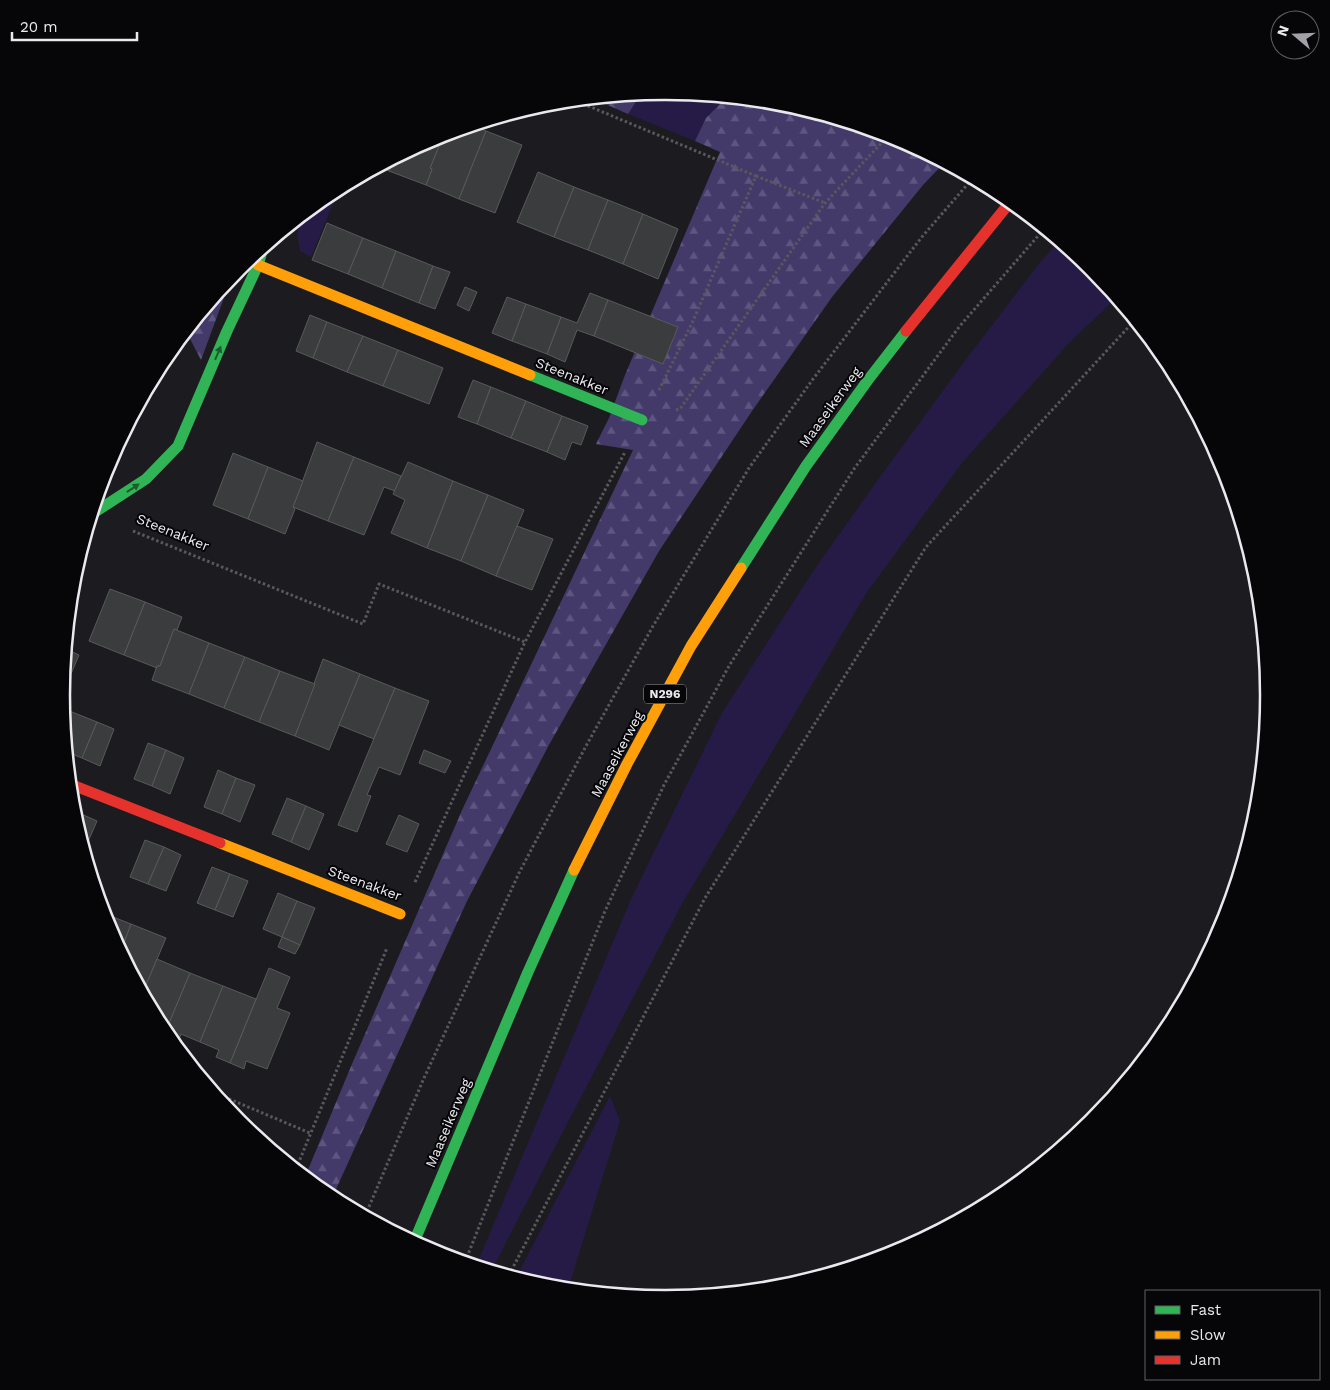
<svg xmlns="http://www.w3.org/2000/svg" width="1330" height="1390" font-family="'Work Sans',sans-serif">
<defs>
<pattern id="forest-firs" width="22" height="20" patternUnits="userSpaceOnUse" patternTransform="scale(1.25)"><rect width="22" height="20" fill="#433a6a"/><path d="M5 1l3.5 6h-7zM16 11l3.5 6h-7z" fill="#5e5680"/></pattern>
</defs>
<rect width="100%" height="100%" fill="#1c1c20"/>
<g fill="#261b46">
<polygon points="665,91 727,97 706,118 695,141 628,114 641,94"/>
<path d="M340 187 311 257 300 251C298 240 296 231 300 220 303 210 331 192 340 187Z"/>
<polygon points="1059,241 1092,268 1116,298 1068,344 962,463 867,592 683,902 556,1145 492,1270 476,1266 632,897 722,713 816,567 880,477 964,362 1038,265"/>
<polygon points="610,1096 620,1121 568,1289 547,1287 516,1278"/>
</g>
<g fill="url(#forest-firs)">
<polygon points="641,94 628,114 592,98"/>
<polygon points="727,97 783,103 896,137 944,163 923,185 832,297 752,411 659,551 550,743 467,901 332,1198 305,1177 352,1064 463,808 633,450 596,444 609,418 625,375 720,152 695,141 706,118"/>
<polygon points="232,276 201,360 186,331"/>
</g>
<g fill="#3b3c3d" stroke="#585a5a">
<polygon points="473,125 486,131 459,199 426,185 432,169 430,168 444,134"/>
<polygon points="486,131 522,145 495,213 459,199"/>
<polygon points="444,134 430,168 432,169 426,185 389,171 395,158 434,137"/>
<polygon points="395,158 389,171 379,167"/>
<polygon points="538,172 574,187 554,237 517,222"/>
<polygon points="574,187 608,200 588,250 554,237"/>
<polygon points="608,200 643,214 623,264 588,250"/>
<polygon points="643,214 678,229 658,279 623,264"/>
<polygon points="327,223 363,238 348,274 312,260"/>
<polygon points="363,238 396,251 382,288 348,274"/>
<polygon points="396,251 433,266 419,303 382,288"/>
<polygon points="433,266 450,272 435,309 419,303"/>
<polygon points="465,287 477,292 469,311 457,305"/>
<polygon points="590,293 608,300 594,336 577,330 565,362 547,354 561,317 577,323"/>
<polygon points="507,297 526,304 512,341 492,333"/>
<polygon points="608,300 678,327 663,364 594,336"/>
<polygon points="526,304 561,317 547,354 512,341"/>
<polygon points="310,315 327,322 313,358 296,351"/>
<polygon points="327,322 363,336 347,372 313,358"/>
<polygon points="363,336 398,350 383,386 347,372"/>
<polygon points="398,350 443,368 429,404 383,386"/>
<polygon points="473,380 491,387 477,424 458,417"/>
<polygon points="491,387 526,401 511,438 477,424"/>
<polygon points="526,401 562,416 547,452 511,438"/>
<polygon points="562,416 588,426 581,445 572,442 565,460 547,452"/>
<polygon points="317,442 354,457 328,521 293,507"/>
<polygon points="233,453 268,467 248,519 213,505"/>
<polygon points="354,457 401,476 395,491 384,487 364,535 328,521"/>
<polygon points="408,462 453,481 427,548 391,533 405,500 393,494"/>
<polygon points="268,467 303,481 293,507 295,509 285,534 248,519"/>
<polygon points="453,481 488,495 461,561 427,548"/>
<polygon points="488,495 524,510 496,576 461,561"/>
<polygon points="517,526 553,539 532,590 496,576"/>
<polygon points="110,589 145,602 124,655 89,641"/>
<polygon points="145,602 182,617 177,630 174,629 160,666 157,666 157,668 124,655"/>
<polygon points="174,629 209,643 189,694 152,680 157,666 160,666"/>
<polygon points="209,643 245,657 224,708 189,694"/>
<polygon points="66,649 79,655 71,674 64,671"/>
<polygon points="245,657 280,671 259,722 224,708"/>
<polygon points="323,659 360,674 329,750 295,736"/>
<polygon points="280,671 315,684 295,736 259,722"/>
<polygon points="360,674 395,688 374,739 339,725"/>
<polygon points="395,688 429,701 400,775 379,767 367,795 371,796 357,832 338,825"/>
<polygon points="67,710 97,722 82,758 67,752 64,719"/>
<polygon points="97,722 114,729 100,766 82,758"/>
<polygon points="148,743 166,750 152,786 134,779"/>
<polygon points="166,750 184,758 170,794 152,786"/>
<polygon points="424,750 451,761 445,773 419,763"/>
<polygon points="218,770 236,778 222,814 204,807"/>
<polygon points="236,778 255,785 240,822 222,814"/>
<polygon points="287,798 306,806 291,842 272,834"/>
<polygon points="306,806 324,814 309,850 291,842"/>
<polygon points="79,813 97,821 84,851 75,821"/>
<polygon points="399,815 419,824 407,852 386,844"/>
<polygon points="145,840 164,847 148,884 130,877"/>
<polygon points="164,847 181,855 166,891 148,884"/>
<polygon points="212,867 230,874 215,910 197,903"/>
<polygon points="230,874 248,881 233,917 215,910"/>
<polygon points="278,893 297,901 282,937 263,929"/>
<polygon points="297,901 315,908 300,945 282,937"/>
<polygon points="103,913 131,924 121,951 107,926"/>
<polygon points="131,924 166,938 143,992 121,951"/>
<polygon points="282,937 300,945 295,954 278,947"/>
<polygon points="157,959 190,973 165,1033 143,992"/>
<polygon points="269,968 290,977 277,1008 290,1013 267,1069 246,1061 244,1069 230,1063"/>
<polygon points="190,973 223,986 200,1042 181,1034 178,1042 170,1039 165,1033"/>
<polygon points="223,986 256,999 230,1063 216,1057 219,1050 200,1042"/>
</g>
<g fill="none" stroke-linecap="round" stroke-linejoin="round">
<g stroke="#58585d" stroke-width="3" stroke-dasharray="2.5 2.5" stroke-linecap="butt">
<polyline points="574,100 756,176 692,323 659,390"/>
<polyline points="756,176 825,203"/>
<polyline points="676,410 680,409 825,203 889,135"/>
<polyline points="133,531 363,624 379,584 525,642"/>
<polyline points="415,882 525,642 625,452"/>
<polyline points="215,1093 310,1133"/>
<polyline points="296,1169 387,948"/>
<polyline points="365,1216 424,1078 520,871 586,746 653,626 749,468 813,379 921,238 973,178"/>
<polyline points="465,1262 605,911 664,785 729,666 854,469 959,327 1044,229"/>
<polyline points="509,1275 705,898 926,547 1135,320"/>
</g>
<g stroke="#30b455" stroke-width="11">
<polyline points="530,375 642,420"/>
<polyline points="92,514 146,479 178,446 227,331 258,265 263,248"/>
<polyline points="741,568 806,466 868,380 906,331"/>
<polyline points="414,1242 528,972 574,870"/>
</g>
<g stroke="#ff9f0a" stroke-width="11">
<polyline points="258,265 530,375"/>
<polyline points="220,843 400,914"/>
<polyline points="574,870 627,764 691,646 741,568"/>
</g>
<g stroke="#e5322d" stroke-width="11">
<polyline points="906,331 1011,201"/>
<polyline points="70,784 220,843"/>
</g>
</g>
<defs><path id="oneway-solid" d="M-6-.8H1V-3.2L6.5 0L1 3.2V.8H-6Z" transform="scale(1.25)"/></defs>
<g fill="#1b5d2f">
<use href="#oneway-solid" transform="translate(218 353) rotate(-67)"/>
<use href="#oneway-solid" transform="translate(133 488) rotate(-33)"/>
</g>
<g text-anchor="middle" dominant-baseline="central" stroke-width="4" stroke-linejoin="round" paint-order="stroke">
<rect fill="#060609" stroke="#a6a5aa" stroke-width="1" x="644" y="684.5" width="42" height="19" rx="4"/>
<g font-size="12" font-weight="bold" fill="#eae9ef">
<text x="665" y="694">N296</text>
</g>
<g font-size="14" fill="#eae9ef" stroke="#060609">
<text transform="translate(572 376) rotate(22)">Steenakker</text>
<text transform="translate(830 407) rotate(-54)">Maaseikerweg</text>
<text transform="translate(173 532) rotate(22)">Steenakker</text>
<text transform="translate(617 754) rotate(-62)">Maaseikerweg</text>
<text transform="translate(365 883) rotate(20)">Steenakker</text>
<text transform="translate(448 1123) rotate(-67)">Maaseikerweg</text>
</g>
</g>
<path d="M0 0H1330V1390H0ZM70 695a595 595 0 1 1 1190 0a595 595 0 1 1-1190 0Z" fill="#060609" fill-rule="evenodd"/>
<path fill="none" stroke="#eae9ef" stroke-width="2.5" d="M70 695a595 595 0 1 1 1190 0a595 595 0 1 1-1190 0Z"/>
<rect x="1145" y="1290" width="175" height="90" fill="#060609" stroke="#616165"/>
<rect x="1155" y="1306" width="25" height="8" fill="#30b455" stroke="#616165"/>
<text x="1190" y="1315" font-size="15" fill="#eae9ef">Fast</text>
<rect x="1155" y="1331" width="25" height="8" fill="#ff9f0a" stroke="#616165"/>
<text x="1190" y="1340" font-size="15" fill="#eae9ef">Slow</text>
<rect x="1155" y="1356" width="25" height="8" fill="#e5322d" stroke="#616165"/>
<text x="1190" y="1365" font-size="15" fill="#eae9ef">Jam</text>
<g transform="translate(1295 35) rotate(289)"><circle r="24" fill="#060609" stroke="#616165"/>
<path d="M0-4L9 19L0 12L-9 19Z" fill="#a2a1a7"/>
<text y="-8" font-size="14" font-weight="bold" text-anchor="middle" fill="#eae9ef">N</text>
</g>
<path d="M12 32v8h125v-8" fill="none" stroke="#eae9ef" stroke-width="2.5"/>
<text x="20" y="32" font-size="15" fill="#eae9ef" stroke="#060609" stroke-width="4" paint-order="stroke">20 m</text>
</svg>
